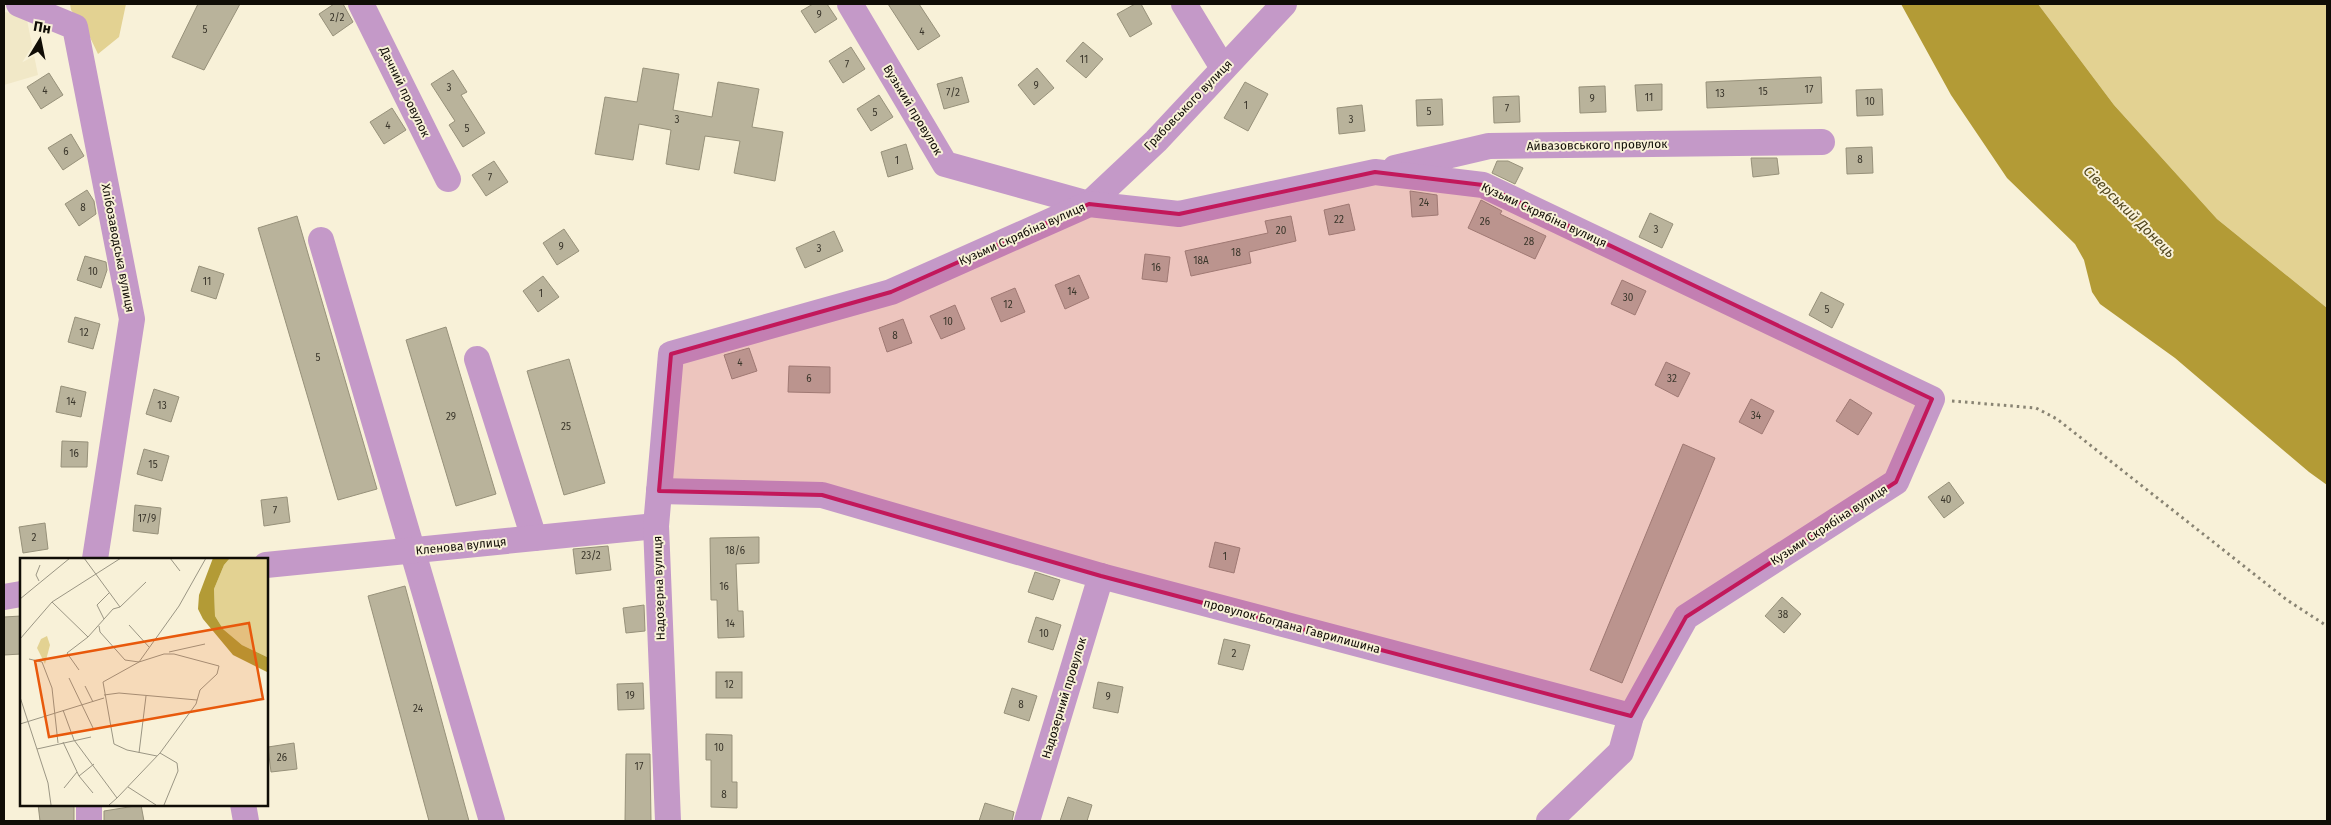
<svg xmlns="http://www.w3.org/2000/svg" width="2331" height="825" font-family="'Fira Sans',sans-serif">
<rect width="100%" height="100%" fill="#f8f1d8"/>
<polygon fill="#f1e8c7" points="4,12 26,15 38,75 4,85"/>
<g fill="#e3d292">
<polygon points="70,4 126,4 119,37 98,54 86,29 71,10"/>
<polygon points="2038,4 2327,4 2327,308 2217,219 2114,105"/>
</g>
<polygon fill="#b39b36" points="1901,4 2038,4 2114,105 2217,219 2327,308 2327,485 2309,472 2175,358 2100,304 2092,292 2084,260 2075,244 2007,178 1951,95"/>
<g fill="#b9b39b" stroke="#97917a">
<polygon points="198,4 240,4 204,70 172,57"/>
<polygon points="334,4 343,4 353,22 333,36 319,14"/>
<polygon points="813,4 827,4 837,19 815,33 801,11"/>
<polygon points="888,4 919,4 940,36 918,50"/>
<polygon points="1135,4 1141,4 1152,24 1130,37 1117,14"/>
<polygon points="1083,42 1103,59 1086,78 1066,61"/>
<polygon points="851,47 865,69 843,83 829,61"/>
<polygon points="643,68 679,74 673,110 712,117 718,82 759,89 752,127 783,132 775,181 734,173 740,141 705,136 699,170 666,164 671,130 639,124 633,160 595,154 605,97 637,102"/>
<polygon points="1037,68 1054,88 1034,105 1018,85"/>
<polygon points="453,70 467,92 461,95 485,133 463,147 449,125 455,121 431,84"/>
<polygon points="49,73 63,95 41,109 27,87"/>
<polygon points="962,77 969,102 944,109 937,84"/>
<polygon points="1821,77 1822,103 1707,108 1706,82"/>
<polygon points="1245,82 1268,94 1248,131 1224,118"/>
<polygon points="1662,84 1662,110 1637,111 1635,85"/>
<polygon points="1605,86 1606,112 1580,113 1579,87"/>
<polygon points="1882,89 1883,115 1857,116 1856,90"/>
<polygon points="879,95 893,117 871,131 857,109"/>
<polygon points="1519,96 1520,122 1494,123 1493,97"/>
<polygon points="1442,99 1443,125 1417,126 1416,100"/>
<polygon points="1362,105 1365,131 1339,134 1337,108"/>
<polygon points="392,108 406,130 384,144 370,122"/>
<polygon points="71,134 84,156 63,170 48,148"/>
<polygon points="906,144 913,169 888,177 881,152"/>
<polygon points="1872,147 1873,173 1847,174 1846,148"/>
<polygon points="1751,158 1777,158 1779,174 1753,177"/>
<polygon points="494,161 508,182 486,196 472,175"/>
<polygon points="1497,161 1508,161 1523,168 1515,184 1492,173"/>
<polygon points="87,190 94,201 96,214 79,226 65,204"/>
<polygon points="1410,191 1437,195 1438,215 1412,217"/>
<polygon points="1481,200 1502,211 1500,214 1546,236 1535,259 1468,228"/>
<polygon points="1349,204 1355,230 1329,235 1324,210"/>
<polygon points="1650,213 1673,224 1662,248 1639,237"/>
<polygon points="297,216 377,489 338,500 258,228"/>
<polygon points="1291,216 1296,241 1249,252 1251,263 1191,276 1185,251 1268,233 1265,221"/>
<polygon points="564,229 579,251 557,265 543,243"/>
<polygon points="834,231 843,251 805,268 796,248"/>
<polygon points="1145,254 1170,257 1167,282 1142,279"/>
<polygon points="85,256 106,262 107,270 101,288 77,280"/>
<polygon points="199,266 224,274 216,299 191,291"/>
<polygon points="1079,275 1089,298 1065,309 1055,285"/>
<polygon points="543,276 559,297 538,312 523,291"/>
<polygon points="1622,280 1646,291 1635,315 1611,304"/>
<polygon points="1015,288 1025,312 1001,322 991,298"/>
<polygon points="1821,292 1844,304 1832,328 1809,315"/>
<polygon points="955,305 965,329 941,339 930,316"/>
<polygon points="75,317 100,324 93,349 68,342"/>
<polygon points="903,319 912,343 887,352 879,328"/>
<polygon points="446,327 496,494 456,506 406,340"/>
<polygon points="749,348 757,371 732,379 724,355"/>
<polygon points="569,359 605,483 564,495 527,371"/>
<polygon points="1666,362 1690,373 1678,397 1655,385"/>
<polygon points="789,366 830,367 830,393 788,392"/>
<polygon points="61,386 86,392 81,417 56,412"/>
<polygon points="154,389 179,397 171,422 146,414"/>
<polygon points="1751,399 1774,411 1762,434 1739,422"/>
<polygon points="1850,399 1872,413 1858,435 1836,421"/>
<polygon points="62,441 88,442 87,467 61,467"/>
<polygon points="1683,444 1715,458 1622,683 1590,670"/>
<polygon points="144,449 169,456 162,481 137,474"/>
<polygon points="1949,482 1964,503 1944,518 1928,497"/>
<polygon points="287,497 290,522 264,526 261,500"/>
<polygon points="135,505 161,508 158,534 133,531"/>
<polygon points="45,523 48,549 23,553 19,527"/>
<polygon points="759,537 759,563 736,564 738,611 743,611 744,637 718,638 717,600 711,600 710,538"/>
<polygon points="1215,542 1240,548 1234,573 1209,567"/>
<polygon points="608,546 611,570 576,574 573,549"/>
<polygon points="1035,572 1060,580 1053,600 1028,592"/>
<polygon points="405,586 469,821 429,821 368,596"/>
<polygon points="1782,597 1801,614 1784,633 1765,616"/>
<polygon points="644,605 645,631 626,633 623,608"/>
<polygon points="21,616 21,654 4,655 4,617"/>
<polygon points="1036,617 1061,625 1053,650 1028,642"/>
<polygon points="1224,639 1250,645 1243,670 1218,664"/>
<rect x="716" y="672" width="26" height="26"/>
<polygon points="1098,682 1123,687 1118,713 1093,708"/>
<polygon points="643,683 644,709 618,710 617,684"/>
<polygon points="1012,688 1037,696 1029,721 1004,713"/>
<polygon points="706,734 732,735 732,782 737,782 737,808 711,807 711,760 706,760"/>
<polygon points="294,743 297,769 271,772 268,747"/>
<polygon points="626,754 650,754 651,821 625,821"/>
<polygon points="1068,797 1092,805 1087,821 1060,821"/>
<polygon points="985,803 1014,812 1012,821 979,821"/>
<polygon points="38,804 74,804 74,821 40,821"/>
<polygon points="141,805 144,821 104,821 104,811"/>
</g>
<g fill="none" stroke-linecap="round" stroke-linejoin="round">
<polyline stroke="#898473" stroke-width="3" stroke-dasharray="2.5 4" stroke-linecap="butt" points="1952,401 2036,408 2057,419 2287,600 2327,626"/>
<g stroke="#c499c8" stroke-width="26">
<polyline points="19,4 75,27 132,319 95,559"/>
<polyline points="361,4 448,179"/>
<polyline points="850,4 945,164 1089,204 1156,141 1284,4"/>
<polyline points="1184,4 1223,68"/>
<polyline points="1395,168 1489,146 1822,142"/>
<polyline points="321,240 492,821"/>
<polyline points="477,359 534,538"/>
<polyline points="659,491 822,495 1101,576 1631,716"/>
<polyline points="266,565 656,526"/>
<polyline points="4,597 21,594"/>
<polyline points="243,804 246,821"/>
<polyline points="89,821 89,804"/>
<polyline points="668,821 656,526 671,354 891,292 1089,204 1179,214 1375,172 1483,185 1932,399 1896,482 1686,617 1631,716 1621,752 1549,821"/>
<polyline points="1027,821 1101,576"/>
</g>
</g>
<path fill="#c2185b" fill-opacity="0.2" stroke="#c2185b" stroke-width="4" stroke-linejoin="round" d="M1375 172 1483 185 1932 399 1896 482 1686 617 1631 716 1101 576 822 495 659 491 671 354 891 292 1089 204 1179 214Z"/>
<g text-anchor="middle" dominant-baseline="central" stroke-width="4" stroke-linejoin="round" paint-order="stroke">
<g font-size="10" fill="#3a362b">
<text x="819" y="15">9</text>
<text x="337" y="18">2/2</text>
<text x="205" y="30">5</text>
<text x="922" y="32">4</text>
<text x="1084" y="60">11</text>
<text x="847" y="65">7</text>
<text x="1036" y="86">9</text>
<text x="449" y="88">3</text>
<text x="1809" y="90">17</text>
<text x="45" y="91">4</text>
<text x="1763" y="92">15</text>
<text x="953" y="93">7/2</text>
<text x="1720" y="94">13</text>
<text x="1649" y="98">11</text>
<text x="1592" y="99">9</text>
<text x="1870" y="102">10</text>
<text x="1246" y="106">1</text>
<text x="1507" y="109">7</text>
<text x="1429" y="112">5</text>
<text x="875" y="113">5</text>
<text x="677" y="120">3</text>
<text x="1351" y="120">3</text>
<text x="388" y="126">4</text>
<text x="467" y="129">5</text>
<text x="66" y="152">6</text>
<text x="1860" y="160">8</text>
<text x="897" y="161">1</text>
<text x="490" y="178">7</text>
<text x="1424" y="203">24</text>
<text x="83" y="208">8</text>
<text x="1339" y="220">22</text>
<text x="1485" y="222">26</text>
<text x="1656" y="230">3</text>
<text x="1281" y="231">20</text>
<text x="1529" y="242">28</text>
<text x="561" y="247">9</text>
<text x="819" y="249">3</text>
<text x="1236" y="253">18</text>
<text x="1201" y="261">18А</text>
<text x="1156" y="268">16</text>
<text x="93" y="272">10</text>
<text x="207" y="282">11</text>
<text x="1072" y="292">14</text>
<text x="541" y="294">1</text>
<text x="1628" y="298">30</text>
<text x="1008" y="305">12</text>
<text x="1827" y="310">5</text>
<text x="948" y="322">10</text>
<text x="84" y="333">12</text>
<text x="895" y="336">8</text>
<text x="318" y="358">5</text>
<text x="740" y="363">4</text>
<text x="809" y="379">6</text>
<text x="1672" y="379">32</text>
<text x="71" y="402">14</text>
<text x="162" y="406">13</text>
<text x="1756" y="416">34</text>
<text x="451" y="417">29</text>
<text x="566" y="427">25</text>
<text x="74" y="454">16</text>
<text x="153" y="465">15</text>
<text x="1946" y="500">40</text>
<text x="275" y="511">7</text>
<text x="147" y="519">17/9</text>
<text x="34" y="538">2</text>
<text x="735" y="551">18/6</text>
<text x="591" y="556">23/2</text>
<text x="1225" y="557">1</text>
<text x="724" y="587">16</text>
<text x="1783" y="615">38</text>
<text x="730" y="624">14</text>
<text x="1044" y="634">10</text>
<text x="1234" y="654">2</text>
<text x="729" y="685">12</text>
<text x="630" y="696">19</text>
<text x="1108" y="697">9</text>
<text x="1021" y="705">8</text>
<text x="418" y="709">24</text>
<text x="719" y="748">10</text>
<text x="282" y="758">26</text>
<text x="639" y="767">17</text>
<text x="724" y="795">8</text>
</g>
<g font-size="12" fill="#100d06" stroke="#f8f1d8">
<text transform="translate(405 92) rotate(64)">Дачний провулок</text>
<text transform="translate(1188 105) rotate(-46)">Грабовського вулиця</text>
<text transform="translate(913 110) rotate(59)">Вузький провулок</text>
<text transform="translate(1597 145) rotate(-1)">Айвазовського провулок</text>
<text transform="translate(1544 215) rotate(25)">Кузьми Скрябіна вулиця</text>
<text transform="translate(1022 234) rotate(-24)">Кузьми Скрябіна вулиця</text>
<text transform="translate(118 248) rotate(79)">Хлібозаводська вулиця</text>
<text transform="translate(1829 525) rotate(-33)">Кузьми Скрябіна вулиця</text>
<text transform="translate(461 546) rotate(-6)">Кленова вулиця</text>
<text transform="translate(659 588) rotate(-92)">Надозерна вулиця</text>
<text transform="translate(1292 626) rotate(15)">провулок Богдана Гаврилишина</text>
<text transform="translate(1064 698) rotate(-73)">Надозерний провулок</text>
</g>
<g font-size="14" font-style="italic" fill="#53481f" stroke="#f8f1d8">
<text transform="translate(2129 212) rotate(45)">Сіверський Донець</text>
</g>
</g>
<g transform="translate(20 558)">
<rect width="248" height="248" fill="#f8f1d8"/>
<path d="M210 0H247V99L222 87 203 71 195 58 194 31 204 7ZM27 78 30 87 25 106 17 90 21 81Z" fill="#e3d292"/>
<path d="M193 0H210L204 7 194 31 195 58 203 71 222 87 247 99V114L213 97 183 61 178 51 179 37Z" fill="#b39b36"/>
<path fill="none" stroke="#9b9684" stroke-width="1" d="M64 0 100 49 126 24M150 0 160 13M19 23 16 17 20 7M0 41 50 0M32 44 68 79M84 61 77 47 89 35M109 67 129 89M79 68 80 74 105 102 119 104 159 48 186 0M0 81 32 44 101 0M149 94 185 86M9 101 22 104 32 130 38 185M59 112 47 95 68 79 93 51 100 49M49 120 74 172M65 128 73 144M84 137 99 135 177 142M0 139 28 225 31 247M43 152 54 182 97 240M0 166 84 140M43 184 59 218 73 235M17 191 71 179M119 195 126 138M140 195 157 205 158 213 144 247M59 218 74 206M108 229 136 247M44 230 57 214M89 247 97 240 140 195 176 146 180 132 197 116 199 108 154 96H144L119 104 83 124 94 186 107 192 137 198"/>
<path fill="#e8590c" fill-opacity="0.15" stroke="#e8590c" stroke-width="2.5" d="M229 65 243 141 29 179 15 103Z"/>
<rect width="248" height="248" fill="none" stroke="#100d06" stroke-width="2.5"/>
</g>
<rect width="2331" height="825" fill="none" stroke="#100d06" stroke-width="10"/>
<g transform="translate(40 40) rotate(10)" stroke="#f8f1d8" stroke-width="4" paint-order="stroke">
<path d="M0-4L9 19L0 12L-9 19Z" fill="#100d06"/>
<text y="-8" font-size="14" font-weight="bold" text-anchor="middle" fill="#100d06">Пн</text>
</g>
</svg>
